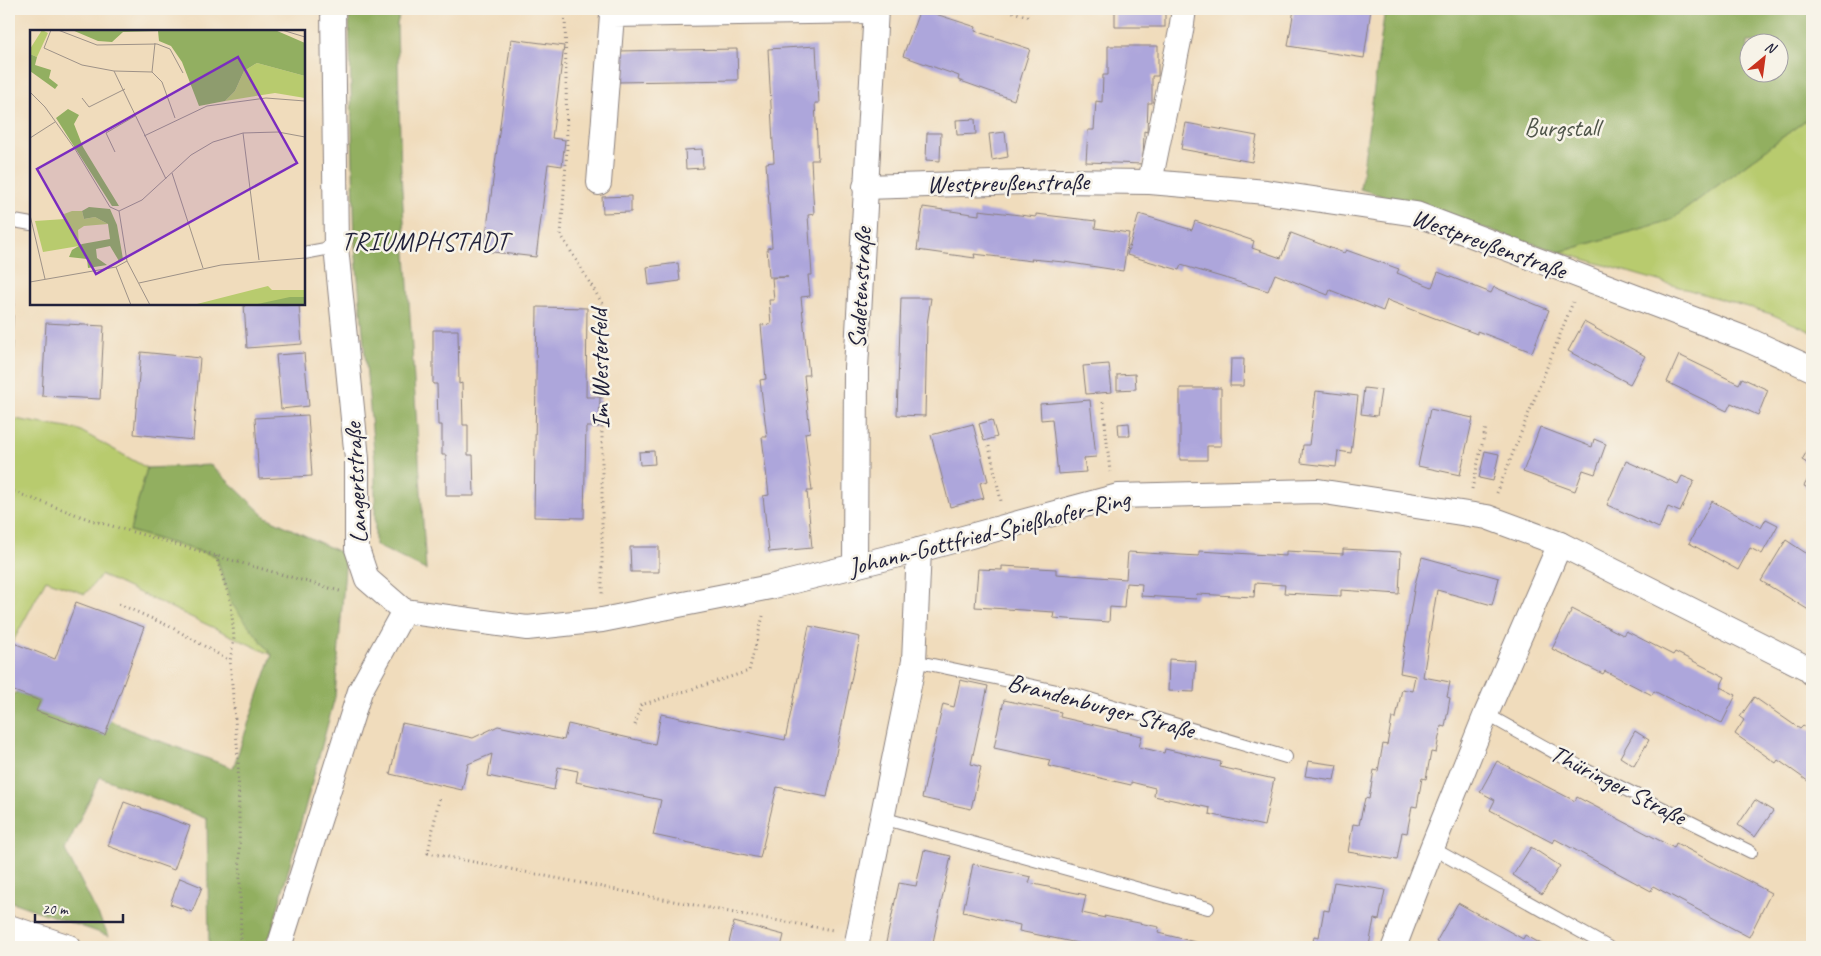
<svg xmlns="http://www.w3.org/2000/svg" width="1821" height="956" font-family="Caveat,sans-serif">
<rect width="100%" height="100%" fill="#f7f3e8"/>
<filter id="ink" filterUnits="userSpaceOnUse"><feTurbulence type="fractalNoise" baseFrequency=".02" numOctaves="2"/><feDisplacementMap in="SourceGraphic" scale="10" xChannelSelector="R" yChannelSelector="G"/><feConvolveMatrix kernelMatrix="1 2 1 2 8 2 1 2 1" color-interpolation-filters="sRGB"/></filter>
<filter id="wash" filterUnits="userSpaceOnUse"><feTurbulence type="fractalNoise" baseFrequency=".0096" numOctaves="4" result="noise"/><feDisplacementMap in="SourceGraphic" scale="20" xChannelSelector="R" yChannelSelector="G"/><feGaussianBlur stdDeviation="1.12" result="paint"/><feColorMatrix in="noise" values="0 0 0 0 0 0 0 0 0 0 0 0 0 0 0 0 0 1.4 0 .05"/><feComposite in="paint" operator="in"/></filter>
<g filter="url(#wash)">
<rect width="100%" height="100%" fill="#f0dcbc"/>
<g fill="#b8cb6e" stroke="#6d7654">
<polygon points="1807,119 1812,119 1812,332 1771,314 1560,252 1671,220"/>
<polygon points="9,418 79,430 147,468 130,531 216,556 272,655 101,575 85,594 46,580 9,649"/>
</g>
<g fill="#92af61" stroke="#5a684e" fill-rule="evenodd">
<polygon points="349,9 401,9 397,24 401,174 426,570 375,545 375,462 355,246"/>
<path d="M1385 9H1812V119H1807L1671 220 1560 252 1360 189ZM1748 42H1778V72H1748Z"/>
<polygon points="211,465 266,517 346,555 335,697 271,934 259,947 209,947 207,819 100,777 65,850 109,936 9,901 9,696 17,692 40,701 37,711 104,735 110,720 133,731 233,768 272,655 231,603 216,556 130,531 147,468"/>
</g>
<g id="blocks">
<g fill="#ada6db">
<polygon points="920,9 976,27 975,31 1030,49 1014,100 958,80 959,76 903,56"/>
<rect x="1115" y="9" width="50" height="18"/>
<polygon points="1294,9 1371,9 1364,58 1288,46"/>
<polygon points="511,39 564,46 552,138 565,140 562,166 548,164 536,257 484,251"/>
<polygon points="816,46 819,103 815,103 818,160 811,160 814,214 808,215 812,275 808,275 810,296 801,297 809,375 804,375 810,432 805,433 812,491 807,491 812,548 769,552 763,496 769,495 762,437 767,437 760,380 766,379 761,325 771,324 769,300 774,300 772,278 788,277 769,277 767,248 772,247 766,163 774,162 768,49"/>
<polygon points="1108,46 1158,46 1158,76 1152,76 1152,103 1148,103 1147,132 1144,131 1143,164 1086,162 1088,130 1094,130 1096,101 1102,102 1103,75 1108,75"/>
<polygon points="737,49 738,80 617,82 617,51"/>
<polygon points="975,119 976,134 957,135 956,120"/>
<polygon points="1186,123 1257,136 1252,162 1181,149"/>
<polygon points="1005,132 1008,157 992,160 989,134"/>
<polygon points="927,133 941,133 940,161 926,160"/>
<polygon points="702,149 703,168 686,169 685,150"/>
<polygon points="631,196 631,212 603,213 602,197"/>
<polygon points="923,207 979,215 979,210 1036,217 1036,214 1096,221 1095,228 1129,233 1123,271 1064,262 1031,259 1032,261 974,254 975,258 917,250"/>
<polygon points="1139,214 1192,230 1195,221 1254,241 1252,248 1281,258 1291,233 1344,253 1346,250 1399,269 1397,273 1432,287 1438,272 1491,293 1494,287 1549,310 1532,352 1477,331 1477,334 1387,300 1383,311 1330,290 1328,295 1275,274 1268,291 1181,265 1179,270 1127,255"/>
<polygon points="678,263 680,281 649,285 647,267"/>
<polygon points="9,298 14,298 11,363 9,363"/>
<polygon points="901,298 931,298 927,324 925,416 897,415"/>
<polygon points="244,304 299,304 302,344 247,348"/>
<polygon points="537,307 587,308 586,397 600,397 599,427 586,427 584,518 534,517"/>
<polygon points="1584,322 1645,356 1630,384 1568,351"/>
<polygon points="46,323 104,326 100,399 42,396"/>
<polygon points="433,330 458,330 459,384 462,383 463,425 468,425 468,455 473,455 474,496 446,496 446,455 442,455 442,425 438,425 437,384 433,384"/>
<polygon points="141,352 200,358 193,440 134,434"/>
<polygon points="304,353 309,406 281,409 276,355"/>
<polygon points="1679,355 1739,384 1742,378 1768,390 1758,415 1731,403 1727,411 1667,382"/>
<polygon points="1231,359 1244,359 1243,386 1230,386"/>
<polygon points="1109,364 1112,392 1086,394 1083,366"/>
<polygon points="1135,374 1136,389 1117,390 1117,375"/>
<polygon points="1180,388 1221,388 1221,446 1207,446 1207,460 1180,460"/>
<polygon points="1364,388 1381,390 1377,416 1361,414"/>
<polygon points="1316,391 1358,396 1351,453 1338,451 1336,467 1301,463 1303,445 1309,445"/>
<polygon points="1090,400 1096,457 1084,458 1086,472 1058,474 1052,419 1041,420 1040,404"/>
<polygon points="1430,409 1473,418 1460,475 1418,466"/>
<polygon points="308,415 312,476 259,479 255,418"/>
<polygon points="992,420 997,437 984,441 979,424"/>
<polygon points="1129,423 1130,436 1119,436 1118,424"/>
<polygon points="973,424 988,481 980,483 984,498 950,507 931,435"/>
<polygon points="1540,427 1592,447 1594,439 1606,444 1595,474 1583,470 1575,491 1523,472"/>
<polygon points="1812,442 1812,466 1802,460"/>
<polygon points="654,451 655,464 640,465 639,452"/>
<polygon points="1485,451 1499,454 1493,481 1479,478"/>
<polygon points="1626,461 1678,484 1682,476 1694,481 1680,512 1668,507 1659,528 1607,505"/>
<polygon points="1812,472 1812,490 1804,486"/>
<polygon points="1712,501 1761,528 1766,519 1778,525 1762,554 1750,548 1738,570 1689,543"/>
<polygon points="1786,540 1812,557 1812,612 1761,581"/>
<polygon points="630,547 659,547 659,572 631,572"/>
<polygon points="1343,549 1401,552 1399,594 1341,590 1341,596 1284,593 1285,585 1255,583 1254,597 1197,594 1196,599 1141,596 1142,584 1126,583 1124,608 1110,607 1109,622 1053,618 1054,612 975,607 978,569 1002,570 1002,566 1056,569 1056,574 1126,579 1128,552 1199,556 1199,551 1286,556 1286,551 1343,554"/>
<polygon points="1422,557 1499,578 1492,605 1437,590 1423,677 1450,682 1447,697 1450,698 1445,727 1441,726 1436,753 1431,752 1426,779 1422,778 1417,807 1412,806 1407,833 1402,832 1397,860 1348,852 1353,824 1359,825 1365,798 1369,799 1374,770 1378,771 1383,744 1387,745 1392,718 1396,718 1402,689 1412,691 1415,676 1400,673 1415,584"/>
<polygon points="76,602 144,627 105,735 36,711 40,701 9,689 9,649 11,642 55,659"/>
<polygon points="1572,609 1623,635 1626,631 1673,655 1675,652 1725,677 1720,687 1736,695 1722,723 1705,715 1705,717 1654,691 1652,695 1605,671 1603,674 1552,649"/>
<polygon points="809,626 860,637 827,797 777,787 760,858 653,835 661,800 576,782 578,771 558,767 554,790 488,776 492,754 468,764 462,790 390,774 402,723 473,738 498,726 564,740 568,724 655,744 661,714 785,740"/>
<polygon points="1169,659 1196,661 1194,692 1168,691"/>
<polygon points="960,680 988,686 971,764 981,767 971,809 922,798 943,704 954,707"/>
<polygon points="1754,697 1800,729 1803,726 1812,732 1812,784 1778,760 1776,763 1735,734 1744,720 1740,717"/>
<polygon points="1004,700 1061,712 1060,717 1142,736 1139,747 1164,753 1165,749 1221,762 1220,767 1274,779 1264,826 1209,814 1210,808 1154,796 1155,788 1131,782 1131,785 1048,766 1050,760 994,748"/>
<polygon points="1635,731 1649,740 1634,766 1620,757"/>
<polygon points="1308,761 1337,765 1334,780 1305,776"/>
<polygon points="1497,761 1575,801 1577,797 1674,848 1676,843 1771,893 1749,937 1653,886 1651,891 1555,839 1553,843 1490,810 1495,800 1480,792"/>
<polygon points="1755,800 1773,811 1755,837 1738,825"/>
<polygon points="124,802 190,826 174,870 108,846"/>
<polygon points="1531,847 1560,866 1542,894 1513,875"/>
<polygon points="924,850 951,856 932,947 885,947 899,883 916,886"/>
<polygon points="973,864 1031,877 1029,883 1086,895 1082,913 1105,918 1104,916 1159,927 1158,933 1216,947 1097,947 1019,931 1020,925 963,912"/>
<polygon points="180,878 202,887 192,912 170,904"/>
<polygon points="1334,882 1385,890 1379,920 1374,919 1369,946 1312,947 1314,936 1319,937 1324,910 1329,911"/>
<polygon points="1458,903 1523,939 1525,935 1547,947 1445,947 1436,942"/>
<polygon points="734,922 784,935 781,947 728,947"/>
</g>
</g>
</g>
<g filter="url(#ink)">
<use href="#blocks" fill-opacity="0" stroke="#897f7c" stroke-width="1"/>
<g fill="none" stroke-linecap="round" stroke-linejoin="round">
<g stroke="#897f7c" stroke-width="14">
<g id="service">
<polyline points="9,220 31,224"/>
<polyline points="304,253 336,247"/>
<polyline points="914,661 1076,695 1286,757"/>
<polyline points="1486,714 1584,769 1751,852"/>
<polyline points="882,818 1208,908"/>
<polyline points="1432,848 1608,947"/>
</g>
</g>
<g stroke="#897f7c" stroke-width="26">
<g id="minor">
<polyline points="333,9 336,247 357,459 357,549 367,579 404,611"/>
<polyline points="1150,182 1181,31 1184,9"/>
<polyline points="599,183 612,15 875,11"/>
<polyline points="865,187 1056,181 1150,182 1266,192 1416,214 1746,339 1812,369"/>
<polyline points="855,566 856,368 876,9"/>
<polyline points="404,611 527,628 602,620 770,587 919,550 1118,496 1318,491 1487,517 1560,544 1807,668 1812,673"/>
<polyline points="9,927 69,947"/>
<polyline points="279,947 360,691 404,611"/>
<polyline points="856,947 914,661 919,550"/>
<polyline points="1394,947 1432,848 1486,714 1560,544"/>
</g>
</g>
<g stroke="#897f7c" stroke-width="3" stroke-dasharray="1 4" stroke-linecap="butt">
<polyline points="565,9 567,148 561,235 602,303 602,594"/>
<polyline points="565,9 587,12"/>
<polyline points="1003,9 1030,17"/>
<polyline points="1103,402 1110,472"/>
<polyline points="989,446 1001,501"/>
<polyline points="1472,489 1486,427"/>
<polyline points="9,490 91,520 343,592"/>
<polyline points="1497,493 1573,302"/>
<polyline points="216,556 231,603 234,638 230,661 238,755 241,947"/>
<polyline points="119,604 171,627 230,661"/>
<polyline points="635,725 641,705 749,671 763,616"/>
<polyline points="439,799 428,853 745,915 833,930"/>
</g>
<use href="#service" stroke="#fff" stroke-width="12"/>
<use href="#minor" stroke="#fff" stroke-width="24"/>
</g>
</g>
<g text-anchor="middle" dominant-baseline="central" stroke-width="5" stroke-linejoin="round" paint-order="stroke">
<g font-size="25" fill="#4f554a" stroke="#f7f3e8">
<text x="1562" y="128">Burgstall</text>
</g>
<g font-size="25" fill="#22223b" stroke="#f7f3e8">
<text transform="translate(1008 183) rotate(-1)">Westpreußenstraße</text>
<text transform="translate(1489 244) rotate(20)">Westpreußenstraße</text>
<text transform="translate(860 288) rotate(-87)">Sudetenstraße</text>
<text transform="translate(600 369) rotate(-91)">Im Westerfeld</text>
<text transform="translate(356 483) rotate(-93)">Langertstraße</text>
<text transform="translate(989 533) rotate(-14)">Johann-Gottfried-Spießhofer-Ring</text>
<text transform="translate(1101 706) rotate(15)">Brandenburger Straße</text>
<text transform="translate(1618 785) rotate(27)">Thüringer Straße</text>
</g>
<g font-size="26" letter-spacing="1" fill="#22223b" stroke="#f7f3e8">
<text x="425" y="241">TRIUMPHSTADT</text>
</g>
</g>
<g transform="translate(30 30)">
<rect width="275" height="275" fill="#f0dcbc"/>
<path d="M12 0 18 3 7 27 0 24V19ZM227 33 275 46V68L245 63 195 71 205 61 214 41ZM42 181H52L54 189 65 187 78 194 54 196 48 200 49 216 13 222 5 191 35 189 34 184ZM238 256 242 260H275V267L223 275H163Z" fill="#b8cb6e"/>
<path d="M42 0H245L275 13V46L227 33 214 41 205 61 195 71 169 76 152 32 141 16 129 11 128 1 93 2 82 12 68 11ZM0 24 7 27 5 35 21 40 19 48 28 55 25 59 0 41ZM38 79 49 85 44 94 53 117 89 176H82L26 88ZM59 177 80 179 87 195 93 229 89 231 80 216 66 219 67 228 77 235 58 238 57 229 39 227 42 220 52 214 80 209 78 194 65 187 54 189 52 181ZM260 267H275V275H223Z" fill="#92af61"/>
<path fill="none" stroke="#9e9288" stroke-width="1" d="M21 0 14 18 52 35 84 41 122 42 132 52 145 88M28 0 67 15 127 14 140 19 153 43M252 0 275 7M84 41 136 149M122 42 125 13M0 62 15 77 45 119 80 177 89 181M52 68 59 77 95 59M213 103 229 230M114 106 177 76 236 68 275 71M0 108 25 92M85 122 76 103 105 86M142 143 173 238M89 181 112 170 161 125 183 112 213 103 248 102 275 107M89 181 97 231 120 275M0 185 15 249M86 237 101 275M0 252 86 237 97 231M109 253 191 235 275 228"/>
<path fill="#7b2cbf" fill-opacity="0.15" stroke="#7b2cbf" stroke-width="2.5" d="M208 27 267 133 66 244 7 139Z"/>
<rect width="275" height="275" fill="none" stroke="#22223b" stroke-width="2.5"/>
</g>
<rect width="1821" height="956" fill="none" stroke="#f7f3e8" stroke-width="30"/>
<g transform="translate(1764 58) rotate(29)"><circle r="24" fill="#f7f3e8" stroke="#a29fa3"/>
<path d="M0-4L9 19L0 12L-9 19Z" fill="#c8321e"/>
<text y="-8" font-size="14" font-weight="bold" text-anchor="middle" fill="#22223b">N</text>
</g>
<path d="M35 914v8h88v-8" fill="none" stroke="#22223b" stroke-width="2.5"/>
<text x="42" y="914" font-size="15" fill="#22223b" stroke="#f7f3e8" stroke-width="4" paint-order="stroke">20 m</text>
</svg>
